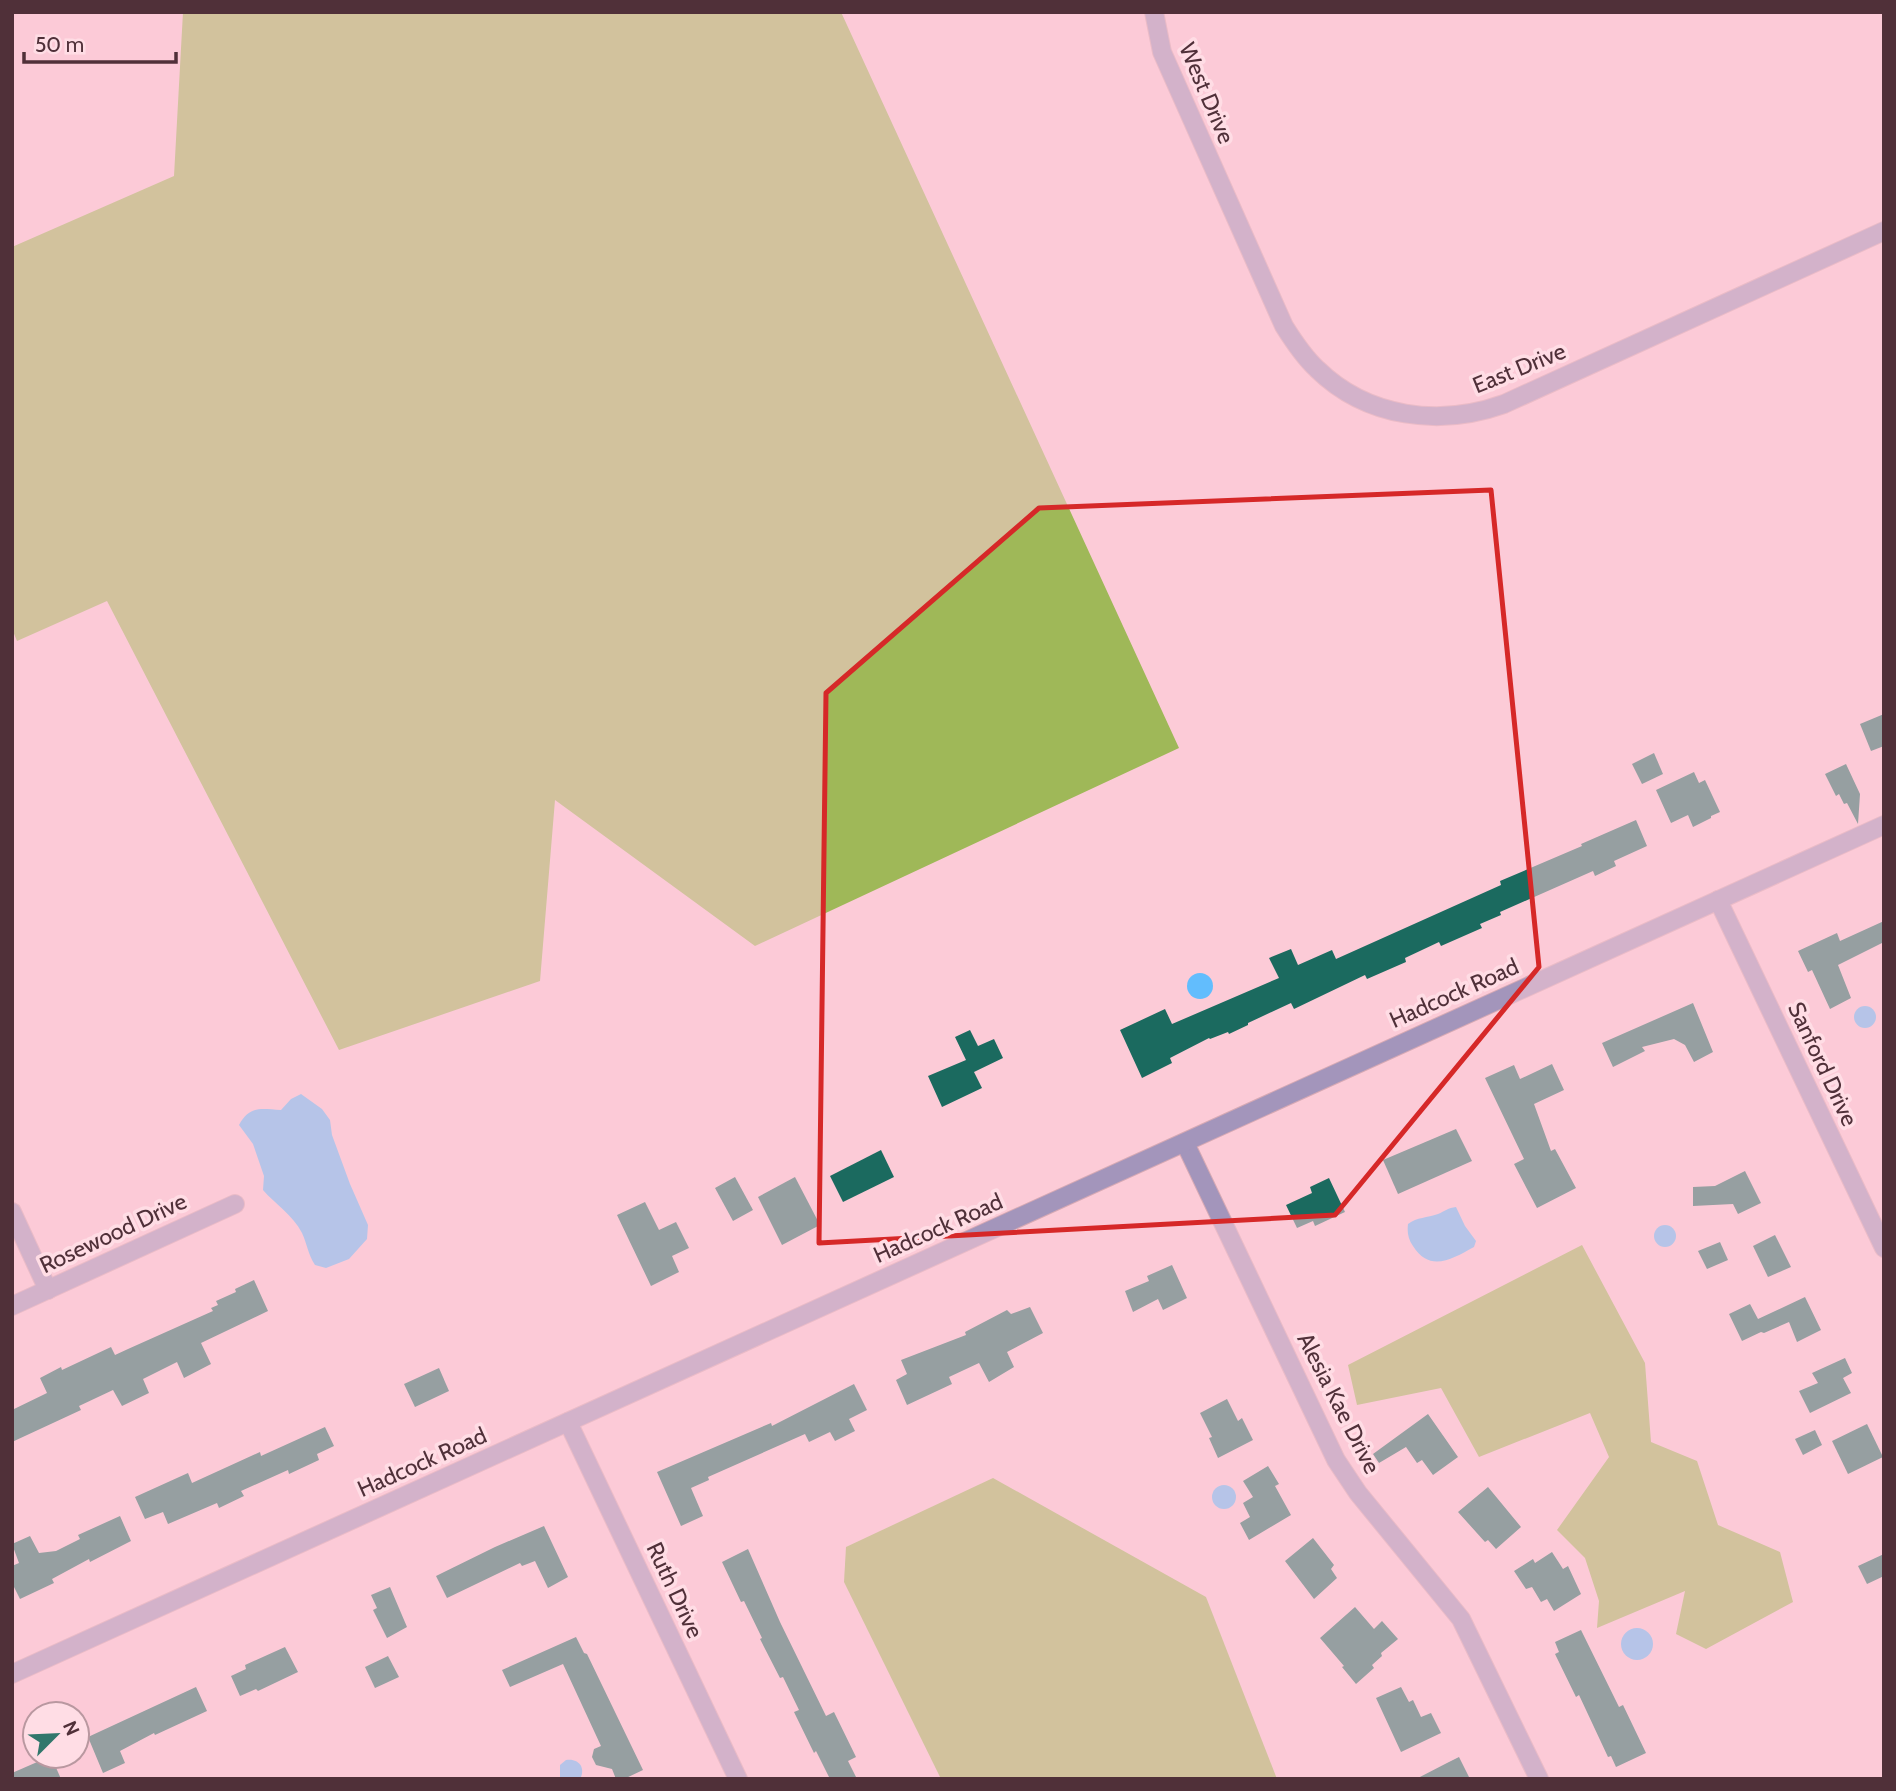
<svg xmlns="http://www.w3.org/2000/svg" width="1896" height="1791" font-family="Cabin,sans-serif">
<rect width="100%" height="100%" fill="#fccbd7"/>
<g fill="#9fb858">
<polygon points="183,12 841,12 1179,748 755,946 555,800 540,981 339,1050 107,601 17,641 12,629 12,247 174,176"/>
<polygon points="1582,1245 1645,1363 1651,1442 1697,1461 1718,1525 1780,1552 1793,1602 1706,1649 1676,1634 1685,1591 1597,1628 1599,1601 1585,1558 1557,1530 1609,1457 1590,1413 1479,1457 1441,1388 1357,1405 1348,1365"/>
<polygon points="993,1478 1206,1597 1277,1779 941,1779 844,1582 846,1547"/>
</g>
<g fill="#62bdfd">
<circle cx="1200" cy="986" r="13"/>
<circle cx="1865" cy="1017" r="11"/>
<path d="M301 1094 322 1109 330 1120 332 1135 350 1184 368 1225 367 1239 349 1259 326 1268 315 1265C308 1254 307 1244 302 1233 293 1215 275 1204 263 1190L264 1176 253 1144 239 1125C250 1105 261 1109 281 1110L291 1099Z"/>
<path d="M1456 1207 1465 1226 1476 1241 1474 1247C1452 1259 1430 1273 1413 1246 1408 1239 1407 1232 1408 1224 1417 1217 1427 1218 1438 1214 1445 1211 1448 1208 1456 1207Z"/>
<circle cx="1665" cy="1236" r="11"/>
<circle cx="1224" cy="1497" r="12"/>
<circle cx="1637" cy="1644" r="16"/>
<path d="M566 1760C579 1758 586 1768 580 1779H562L560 1777V1765Z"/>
</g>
<g fill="#1b6a5f">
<polygon points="1884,714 1884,746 1871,751 1860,724"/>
<polygon points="1654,753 1663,774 1642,784 1632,764"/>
<polygon points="1846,764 1860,794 1858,824 1847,803 1844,804 1839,794 1836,796 1825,774"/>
<polygon points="1694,772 1699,783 1705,780 1720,812 1711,816 1711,818 1693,827 1688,815 1671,823 1656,790"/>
<polygon points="1636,820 1647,846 1614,861 1616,866 1595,876 1593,871 1500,912 1501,915 1480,924 1482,928 1441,946 1439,942 1405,958 1406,962 1367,979 1365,975 1294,1009 1291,1003 1248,1023 1248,1025 1229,1034 1228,1032 1210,1039 1209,1038 1170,1058 1172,1063 1142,1078 1120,1030 1165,1009 1172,1024 1279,978 1269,958 1291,949 1298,965 1332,950 1336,959 1501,885 1500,881 1582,846 1581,844"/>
<polygon points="1884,921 1884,942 1838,965 1851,998 1830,1009 1812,970 1808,972 1798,951 1837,933 1840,941"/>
<polygon points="1693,1003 1713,1052 1694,1062 1685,1045 1674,1039 1642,1047 1645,1051 1613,1067 1602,1043"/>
<polygon points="970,1030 978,1046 994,1039 1003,1058 974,1072 982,1088 942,1107 928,1076 966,1060 955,1037"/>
<polygon points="1552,1064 1564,1090 1534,1104 1551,1151 1555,1149 1576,1188 1537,1208 1514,1164 1524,1159 1485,1078 1514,1065 1520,1079"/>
<polygon points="1456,1129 1472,1161 1398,1194 1383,1160"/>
<polygon points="881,1150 894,1177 843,1202 830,1176"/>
<polygon points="1745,1171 1761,1203 1738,1214 1733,1204 1693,1206 1693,1187 1715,1186"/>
<polygon points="735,1177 753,1210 733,1221 715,1188"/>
<polygon points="795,1177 820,1225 782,1245 758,1197"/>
<polygon points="1329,1178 1345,1212 1315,1226 1313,1221 1297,1228 1286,1205 1312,1193 1310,1187"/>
<polygon points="645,1202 659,1230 676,1222 689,1248 672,1256 679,1272 651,1286 617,1215"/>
<polygon points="1775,1235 1791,1267 1768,1277 1753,1246"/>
<polygon points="1720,1242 1728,1260 1707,1269 1698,1251"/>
<polygon points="1172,1265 1187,1298 1163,1310 1158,1299 1133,1312 1125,1291 1149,1281 1147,1276"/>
<polygon points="254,1280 268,1311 201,1343 211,1364 184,1378 177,1362 143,1379 149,1393 122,1406 113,1390 79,1406 81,1410 12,1442 12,1410 47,1393 40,1378 61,1367 62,1370 111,1347 115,1355 128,1349 213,1311 211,1308 218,1305 216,1301 236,1292 235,1289"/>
<polygon points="1805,1297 1821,1330 1797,1342 1789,1322 1764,1333 1761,1332 1742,1341 1729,1314 1750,1304 1758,1319"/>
<polygon points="1030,1307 1043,1333 1007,1352 1014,1367 989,1382 979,1363 949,1377 952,1384 907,1405 896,1380 907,1374 901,1360 966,1335 965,1332 1007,1310 1011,1314"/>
<polygon points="1845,1358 1852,1373 1843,1378 1851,1393 1810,1413 1799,1391 1818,1383 1812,1373"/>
<polygon points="439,1368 449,1391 415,1407 404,1384"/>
<polygon points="854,1384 867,1410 849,1419 855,1431 835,1441 830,1432 809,1442 805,1434 708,1477 709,1480 691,1488 703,1516 681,1526 657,1472 771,1423 772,1426"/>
<polygon points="1227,1399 1238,1421 1242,1418 1253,1440 1218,1458 1209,1438 1212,1437 1200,1413"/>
<polygon points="1428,1414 1458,1457 1433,1475 1422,1460 1417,1463 1406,1447 1379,1463 1373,1454"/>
<polygon points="1867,1424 1883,1457 1848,1474 1832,1441"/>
<polygon points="325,1427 334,1446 317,1454 319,1460 289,1474 288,1470 241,1491 244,1496 219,1508 217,1503 168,1524 163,1512 145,1519 135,1497 188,1473 192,1483 260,1452 261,1456"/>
<polygon points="1815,1430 1822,1445 1803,1455 1795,1439"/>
<polygon points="1268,1466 1279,1484 1275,1486 1291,1515 1249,1540 1240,1523 1250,1517 1243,1503 1253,1497 1243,1481"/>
<polygon points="1488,1487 1521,1527 1496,1549 1488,1540 1485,1542 1458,1512"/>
<polygon points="120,1516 131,1541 90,1562 89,1559 52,1579 54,1583 20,1599 12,1583 12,1566 19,1563 12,1544 30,1536 39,1553 56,1551 80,1539 78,1535"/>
<polygon points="544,1526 568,1577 548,1588 535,1561 522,1566 520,1563 447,1598 436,1576 495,1547"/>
<polygon points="1313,1538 1334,1565 1331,1569 1337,1578 1314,1599 1285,1561"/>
<polygon points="748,1549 780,1622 826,1716 834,1712 856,1757 848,1761 857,1779 830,1779 816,1751 814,1753 794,1712 799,1710 783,1677 780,1678 760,1639 762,1638 744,1601 741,1602 722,1562"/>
<polygon points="1552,1552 1563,1569 1568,1566 1581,1594 1554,1611 1547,1599 1541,1602 1532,1587 1526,1589 1514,1571 1533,1559 1535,1563"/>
<polygon points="1884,1554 1884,1576 1867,1584 1858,1566"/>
<polygon points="390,1587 407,1627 387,1638 373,1610 377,1608 371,1595"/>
<polygon points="1355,1607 1374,1629 1382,1621 1398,1639 1381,1653 1382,1656 1372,1665 1374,1668 1356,1684 1342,1667 1344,1666 1320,1638"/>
<polygon points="1581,1630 1619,1707 1623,1705 1646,1753 1616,1767 1611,1756 1608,1757 1579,1695 1576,1697 1555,1654 1559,1652 1555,1642"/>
<polygon points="576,1637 584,1653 587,1654 643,1770 624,1779 616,1779 612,1769 596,1765 592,1757 594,1749 601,1746 563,1664 510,1687 502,1670"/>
<polygon points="285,1647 298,1672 258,1691 256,1689 240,1696 231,1676 246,1669 245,1665"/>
<polygon points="388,1656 399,1677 375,1688 365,1667"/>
<polygon points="196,1687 207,1711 155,1735 154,1733 120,1751 125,1763 103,1773 88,1737"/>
<polygon points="1401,1687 1409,1702 1413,1700 1421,1717 1431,1713 1441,1733 1401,1752 1376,1698"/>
<polygon points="51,1756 61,1779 12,1779 12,1773"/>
<polygon points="1459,1757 1470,1779 1416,1779 1447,1763"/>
</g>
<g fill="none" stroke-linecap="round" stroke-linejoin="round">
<g stroke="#d6a9b4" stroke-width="20">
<g id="minor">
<path d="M1154 12 1162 52 1284 326C1294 342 1304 357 1317 369 1367 418 1440 427 1504 404L1884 231"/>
<polyline points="1718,900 1884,1248"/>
<polyline points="1185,1143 1336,1460 1358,1493 1461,1619 1539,1779"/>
<polyline points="12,1212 48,1290"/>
<polyline points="12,1306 235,1204"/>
<polyline points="568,1422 738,1779"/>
</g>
</g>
<g stroke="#d6a9b4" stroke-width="20">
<polyline id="tertiary" points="12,1674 1884,825"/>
</g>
<use href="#minor" stroke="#a395bb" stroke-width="18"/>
<use href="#tertiary" stroke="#a395bb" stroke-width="18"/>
</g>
<path d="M0 0H1896V1791H0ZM1491 490 1539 967 1335 1215 819 1243 826 693 1039 508Z" fill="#fccbd7" fill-opacity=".55" fill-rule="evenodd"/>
<path fill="none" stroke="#d62828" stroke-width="5" stroke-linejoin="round" d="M1491 490 1539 967 1335 1215 819 1243 826 693 1039 508Z"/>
<g text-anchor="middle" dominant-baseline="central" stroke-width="7" stroke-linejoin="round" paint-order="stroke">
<g font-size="23" fill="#503039" stroke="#ffdde5">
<text transform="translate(1207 93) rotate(67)">West Drive</text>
<text transform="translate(1519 368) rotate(-22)">East Drive</text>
<text transform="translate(1454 993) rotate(-24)">Hadcock Road</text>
<text transform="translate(1823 1064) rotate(65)">Sanford Drive</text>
<text transform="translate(938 1228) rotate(-24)">Hadcock Road</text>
<text transform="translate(113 1233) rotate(-25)">Rosewood Drive</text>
<text transform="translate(1339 1403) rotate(63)">Alesia Kae Drive</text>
<text transform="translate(422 1462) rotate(-24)">Hadcock Road</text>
<text transform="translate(675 1590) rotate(65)">Ruth Drive</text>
</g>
</g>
<rect width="1896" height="1791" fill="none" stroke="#503039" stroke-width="28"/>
<g transform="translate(56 1735) rotate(66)"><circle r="33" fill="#ffdde5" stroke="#b998a0" stroke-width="2"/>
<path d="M0-5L12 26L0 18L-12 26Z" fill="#31776c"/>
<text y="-10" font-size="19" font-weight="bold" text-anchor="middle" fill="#503039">N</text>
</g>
<path d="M24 52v10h152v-10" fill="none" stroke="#503039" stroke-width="3.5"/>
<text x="35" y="52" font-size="21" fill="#503039" stroke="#ffdde5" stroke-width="5" paint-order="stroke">50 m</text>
</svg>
